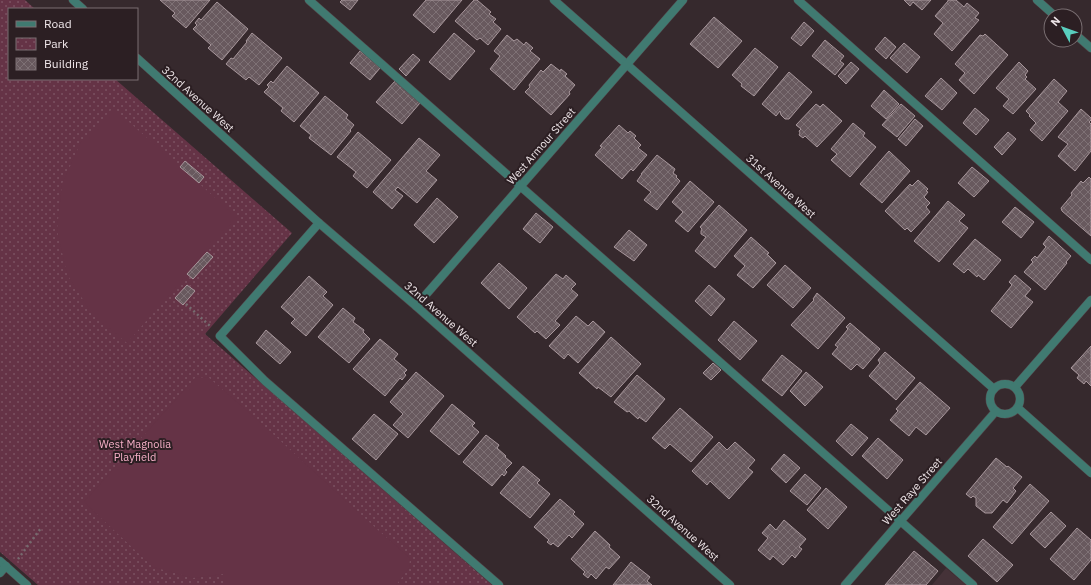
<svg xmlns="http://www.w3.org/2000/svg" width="1091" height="585" font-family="'IBM Plex Sans',sans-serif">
<defs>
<pattern id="park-dots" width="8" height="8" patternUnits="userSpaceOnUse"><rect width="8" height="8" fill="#653346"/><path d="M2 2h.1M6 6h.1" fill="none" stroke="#7b5161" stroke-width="1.8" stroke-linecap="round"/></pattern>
<pattern id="building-cross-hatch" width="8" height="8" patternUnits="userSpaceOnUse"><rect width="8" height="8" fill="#68595e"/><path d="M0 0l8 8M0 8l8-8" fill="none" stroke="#7e7175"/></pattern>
</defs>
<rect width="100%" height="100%" fill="#36292d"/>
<polygon fill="#453238" points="946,568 966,585 932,585"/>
<polygon fill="url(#park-dots)" points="0,0 25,0 35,9 9,9 9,79 115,79 292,233 205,334 492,585 38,585 0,552"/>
<g fill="#653346">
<polygon points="113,108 237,217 127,343 92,314 67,274 57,230 62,184 81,142"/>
<path d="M208 377C277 435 341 499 410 558L409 568 396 585H223V574L193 578 153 567 84 502 195 378Z"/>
</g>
<g fill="url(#building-cross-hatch)" stroke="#a8979c">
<polygon points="160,0 210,0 186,28 172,16 175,13"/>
<polygon points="342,0 358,0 350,10 340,2"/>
<polygon points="426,0 462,0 434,33 413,15"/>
<polygon points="474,0 477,0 491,12 489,14 496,19 493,22 501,29 488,45 480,38 477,40 455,21"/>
<polygon points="904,0 931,0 922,10 913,2 910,6"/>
<polygon points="948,0 956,0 964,7 967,3 979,13 975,18 979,20 952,51 934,34 943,23 935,16 948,1"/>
<polygon points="217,2 248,29 222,60 208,48 211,45 193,29 197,25 195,23 199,18 201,20"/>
<polygon points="714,17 742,41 718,68 690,44"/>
<polygon points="804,22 814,31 801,46 791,38"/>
<polygon points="252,33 282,58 259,85 249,77 246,80 226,64 231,58 233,59 247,42 246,41"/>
<polygon points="454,33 475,51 450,80 429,62"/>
<polygon points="985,34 1008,55 974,94 959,80 965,73 955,64 980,35 983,36"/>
<polygon points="507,35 514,41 517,39 524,45 526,42 533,48 530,51 540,59 514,90 490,69 500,56 494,51"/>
<polygon points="885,37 896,47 886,59 875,49"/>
<polygon points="825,40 844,56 840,61 844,64 835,75 812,56"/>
<polygon points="904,43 920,57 907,73 890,58"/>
<polygon points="755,48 778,67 754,96 741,86 742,84 732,75"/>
<polygon points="360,51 380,68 370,80 350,63"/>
<polygon points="413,54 420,60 406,76 399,69"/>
<polygon points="851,62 859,69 846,84 838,76"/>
<polygon points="1019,62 1028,71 1025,75 1027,77 1025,79 1036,89 1013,114 1003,106 1009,99 996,88"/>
<polygon points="551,64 560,71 561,69 567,74 565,76 575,85 569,92 570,94 551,115 525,92 530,87 529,85 541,70 543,72"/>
<polygon points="287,66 319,93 294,122 281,111 283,108 264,92 269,87 267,85 271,81 273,83"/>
<polygon points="789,72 812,92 789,119 785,119 781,115 780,111 776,116 762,104"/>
<polygon points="941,78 957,93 942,110 925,96"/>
<polygon points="1054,79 1067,91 1058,102 1068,111 1042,141 1030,130 1036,123 1029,116 1030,115 1026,111"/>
<polygon points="395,81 420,103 402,124 376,102"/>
<polygon points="884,90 899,104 886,119 871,106"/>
<polygon points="325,96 348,115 346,118 354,125 350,130 351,131 331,155 309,138 311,135 300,126"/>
<polygon points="816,104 820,107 823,104 842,121 817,147 805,136 803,138 799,135 800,133 799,131 801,129 796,125"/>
<polygon points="901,104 915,116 897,137 882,125"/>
<polygon points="975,108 989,120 976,135 963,123"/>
<polygon points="1081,109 1091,118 1091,120 1089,122 1091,124 1091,151 1075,171 1058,156 1068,144 1058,137"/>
<polygon points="915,119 923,126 906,146 898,139"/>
<polygon points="853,123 865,133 863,136 876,147 850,177 831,160 837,154 831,149"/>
<polygon points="619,125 628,133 630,131 636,136 634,138 641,145 638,148 647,155 633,171 631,169 622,179 595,155 602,147 600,146"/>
<polygon points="358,132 391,160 367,188 353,176 356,172 337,157"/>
<polygon points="1008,132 1016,139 1002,155 994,147"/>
<polygon points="419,138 440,155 426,171 437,180 417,203 398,187 395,190 403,196 392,209 373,192"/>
<polygon points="889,151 910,171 882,203 860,184"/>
<polygon points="657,155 675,169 673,173 677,176 676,177 680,181 657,210 644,200 651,192 637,181 642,174 641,174"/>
<polygon points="185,161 204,177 199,183 180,167"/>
<polygon points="972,167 989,181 974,197 958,183"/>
<polygon points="1089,177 1091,179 1091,236 1062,211 1061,208 1072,195 1071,193 1081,181 1083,183"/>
<polygon points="918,180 928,189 926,191 928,192 924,197 930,203 926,207 930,212 911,232 907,228 905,230 885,211 910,184 912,186"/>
<polygon points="690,181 714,202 688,232 675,221 683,212 672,202"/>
<polygon points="437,198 458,217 434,243 414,225"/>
<polygon points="948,201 965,215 959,221 968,228 939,262 914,241"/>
<polygon points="719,205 747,230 715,268 695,251 706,237 701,234 701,231 702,229 700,227"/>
<polygon points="1015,207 1034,222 1021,238 1002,222"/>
<polygon points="536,213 553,227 540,243 523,229"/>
<polygon points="629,230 647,245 634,261 614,247"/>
<polygon points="1049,236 1071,256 1066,262 1067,263 1045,290 1024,272 1033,262 1031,260 1035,256 1037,258 1046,247 1043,244"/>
<polygon points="751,237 769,253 767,254 776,263 753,288 737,275 745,266 734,256"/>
<polygon points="975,239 1001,260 984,280 978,275 977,277 968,269 964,273 953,264"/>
<polygon points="207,252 213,257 193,279 187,274"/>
<polygon points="499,263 527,288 509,309 481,283"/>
<polygon points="785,265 811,288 793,308 767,285"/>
<polygon points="556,274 563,279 566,275 576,284 571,289 578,295 555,321 560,325 546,339 537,331 535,333 517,317"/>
<polygon points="1015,275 1031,289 1025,296 1033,302 1011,328 991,311 1012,285 1009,282"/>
<polygon points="309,276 327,292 323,296 333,305 306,336 291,323 295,319 281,307"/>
<polygon points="187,285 195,291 183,305 175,298"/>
<polygon points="709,285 725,299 711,316 695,301"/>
<polygon points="817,293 845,318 818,349 791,325 814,300 813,299"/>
<polygon points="343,308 355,318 353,322 364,330 363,332 370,339 349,363 318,337"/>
<polygon points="576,316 588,326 593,321 605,332 578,363 568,354 564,359 549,346"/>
<polygon points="734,321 757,341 740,360 718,340"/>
<polygon points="850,323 880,349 863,369 857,364 851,370 832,354 838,347 835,345 848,329 846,327"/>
<polygon points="266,330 291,352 280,364 256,343"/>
<polygon points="611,337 641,364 611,397 598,387 597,389 579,373"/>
<polygon points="380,339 398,354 394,359 407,370 404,373 406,375 402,380 400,378 385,396 353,369"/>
<polygon points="1091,346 1091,386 1086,381 1084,384 1077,378 1079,375 1071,368"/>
<polygon points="885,352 915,378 896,400 869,376 880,363 878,360"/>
<polygon points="782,355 802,371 782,396 762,380"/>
<polygon points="713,363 721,370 711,380 703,373"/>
<polygon points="416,372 444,396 408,438 393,425 403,414 390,402"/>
<polygon points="806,372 823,387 805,406 790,391"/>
<polygon points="637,375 665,399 646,422 639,417 638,419 629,411 627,412 614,402"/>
<polygon points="920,382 950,408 926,435 916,427 909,436 890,420 898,411 896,409"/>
<polygon points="452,404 475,423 472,426 479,432 459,455 430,431"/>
<polygon points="680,408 713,437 691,462 670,444 665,449 652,438"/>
<polygon points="374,414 398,434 376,460 352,439"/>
<polygon points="851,424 868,438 852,456 836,441"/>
<polygon points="486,435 499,445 497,448 506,456 505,457 512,463 505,470 507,472 504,476 502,474 492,486 463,462"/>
<polygon points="878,438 903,460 887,479 862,456"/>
<polygon points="719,442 727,450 735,442 755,460 748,468 753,472 729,499 710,481 707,485 692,471"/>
<polygon points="784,454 800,468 786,483 771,469"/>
<polygon points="996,458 1007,467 1008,466 1022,477 1013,488 1016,491 1007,503 1003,500 992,513 985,513 976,506 976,498 973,496 971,498 966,494"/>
<polygon points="523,466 540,480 537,483 550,494 530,518 500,493"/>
<polygon points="805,474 821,488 807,505 790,491"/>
<polygon points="1030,484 1049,501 1012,544 993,527"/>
<polygon points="826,488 847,507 828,529 807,510"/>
<polygon points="560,499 575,512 573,514 584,524 572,538 569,535 558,547 553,543 551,545 547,542 549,540 534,527"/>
<polygon points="1051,512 1066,526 1045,548 1030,534"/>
<polygon points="784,520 806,539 799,547 802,549 795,558 792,555 783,565 773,556 770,560 758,550 768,538 762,533 770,524 776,530"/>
<polygon points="1077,528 1091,540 1091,560 1074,580 1050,559"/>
<polygon points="595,531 610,545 609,547 620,557 609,569 606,567 596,579 591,574 588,578 583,574 585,572 571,559"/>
<polygon points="983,539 1013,565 997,582 968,556"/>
<polygon points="914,551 938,571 926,585 885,585"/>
<polygon points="631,562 650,577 647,581 652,585 613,585"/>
</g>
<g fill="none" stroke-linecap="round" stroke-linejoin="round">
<g stroke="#54474b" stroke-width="9">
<g id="service">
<polyline points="309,0 973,585"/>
<polyline points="798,0 1091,260"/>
<polyline points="220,336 265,381 499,585"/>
<polyline points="0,561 27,585"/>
</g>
</g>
<g stroke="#54474b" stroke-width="9">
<g id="minor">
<polyline points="554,0 994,389"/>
<polyline points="1037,0 1055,16"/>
<polyline points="1075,34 1091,48"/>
<polyline points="416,306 683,0"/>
<polyline points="220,336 319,223"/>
<circle cx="1005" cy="399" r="15"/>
<polyline points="1015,387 1091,300"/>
<polyline points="1018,408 1091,473"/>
<polyline points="0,573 6,566"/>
<polyline points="845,585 996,411"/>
</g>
</g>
<g stroke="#54474b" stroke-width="9">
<g id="tertiary">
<polyline points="73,0 83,9"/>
<polyline points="137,58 319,223 416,306 730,585"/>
</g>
</g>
<g stroke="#776b6f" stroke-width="2.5" stroke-dasharray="2 3" stroke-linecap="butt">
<polyline points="186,304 210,326"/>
<polyline points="18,559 41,528"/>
</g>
<use href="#service" stroke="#407a71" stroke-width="8"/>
<use href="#minor" stroke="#407a71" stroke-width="8"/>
<use href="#tertiary" stroke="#407a71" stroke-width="8"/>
</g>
<g text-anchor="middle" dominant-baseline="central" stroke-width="4" stroke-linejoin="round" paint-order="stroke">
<g font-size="11" fill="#efe6e9" stroke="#2c1f23">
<text transform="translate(198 99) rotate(42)">32nd Avenue West</text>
<text transform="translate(541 146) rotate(-49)">West Armour Street</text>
<text transform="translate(781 186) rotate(42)">31st Avenue West</text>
<text transform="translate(441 314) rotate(41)">32nd Avenue West</text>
<text transform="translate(912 491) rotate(-49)">West Raye Street</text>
<text transform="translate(683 528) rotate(42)">32nd Avenue West</text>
</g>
<g font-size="11" fill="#f7b0c8" stroke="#2c1f23">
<text x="135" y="444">West Magnolia<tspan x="135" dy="13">Playfield</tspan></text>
</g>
</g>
<rect x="8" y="8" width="130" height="72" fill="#2c1f23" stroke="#7a6f72"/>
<rect x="16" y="21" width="20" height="6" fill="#407a71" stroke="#7a6f72"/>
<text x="44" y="28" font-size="12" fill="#efe6e9">Road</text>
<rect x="16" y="38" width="20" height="12" fill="url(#park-dots)" stroke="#7a6f72"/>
<text x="44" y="48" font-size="12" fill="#efe6e9">Park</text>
<rect x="16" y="58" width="20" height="12" fill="url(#building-cross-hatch)" stroke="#7a6f72"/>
<text x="44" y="68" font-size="12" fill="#efe6e9">Building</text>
<g transform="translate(1063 28) rotate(311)"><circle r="19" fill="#2c1f23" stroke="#7a6f72"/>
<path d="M0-3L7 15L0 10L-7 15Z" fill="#59cebe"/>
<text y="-6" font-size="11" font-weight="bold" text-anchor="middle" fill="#efe6e9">N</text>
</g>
</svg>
